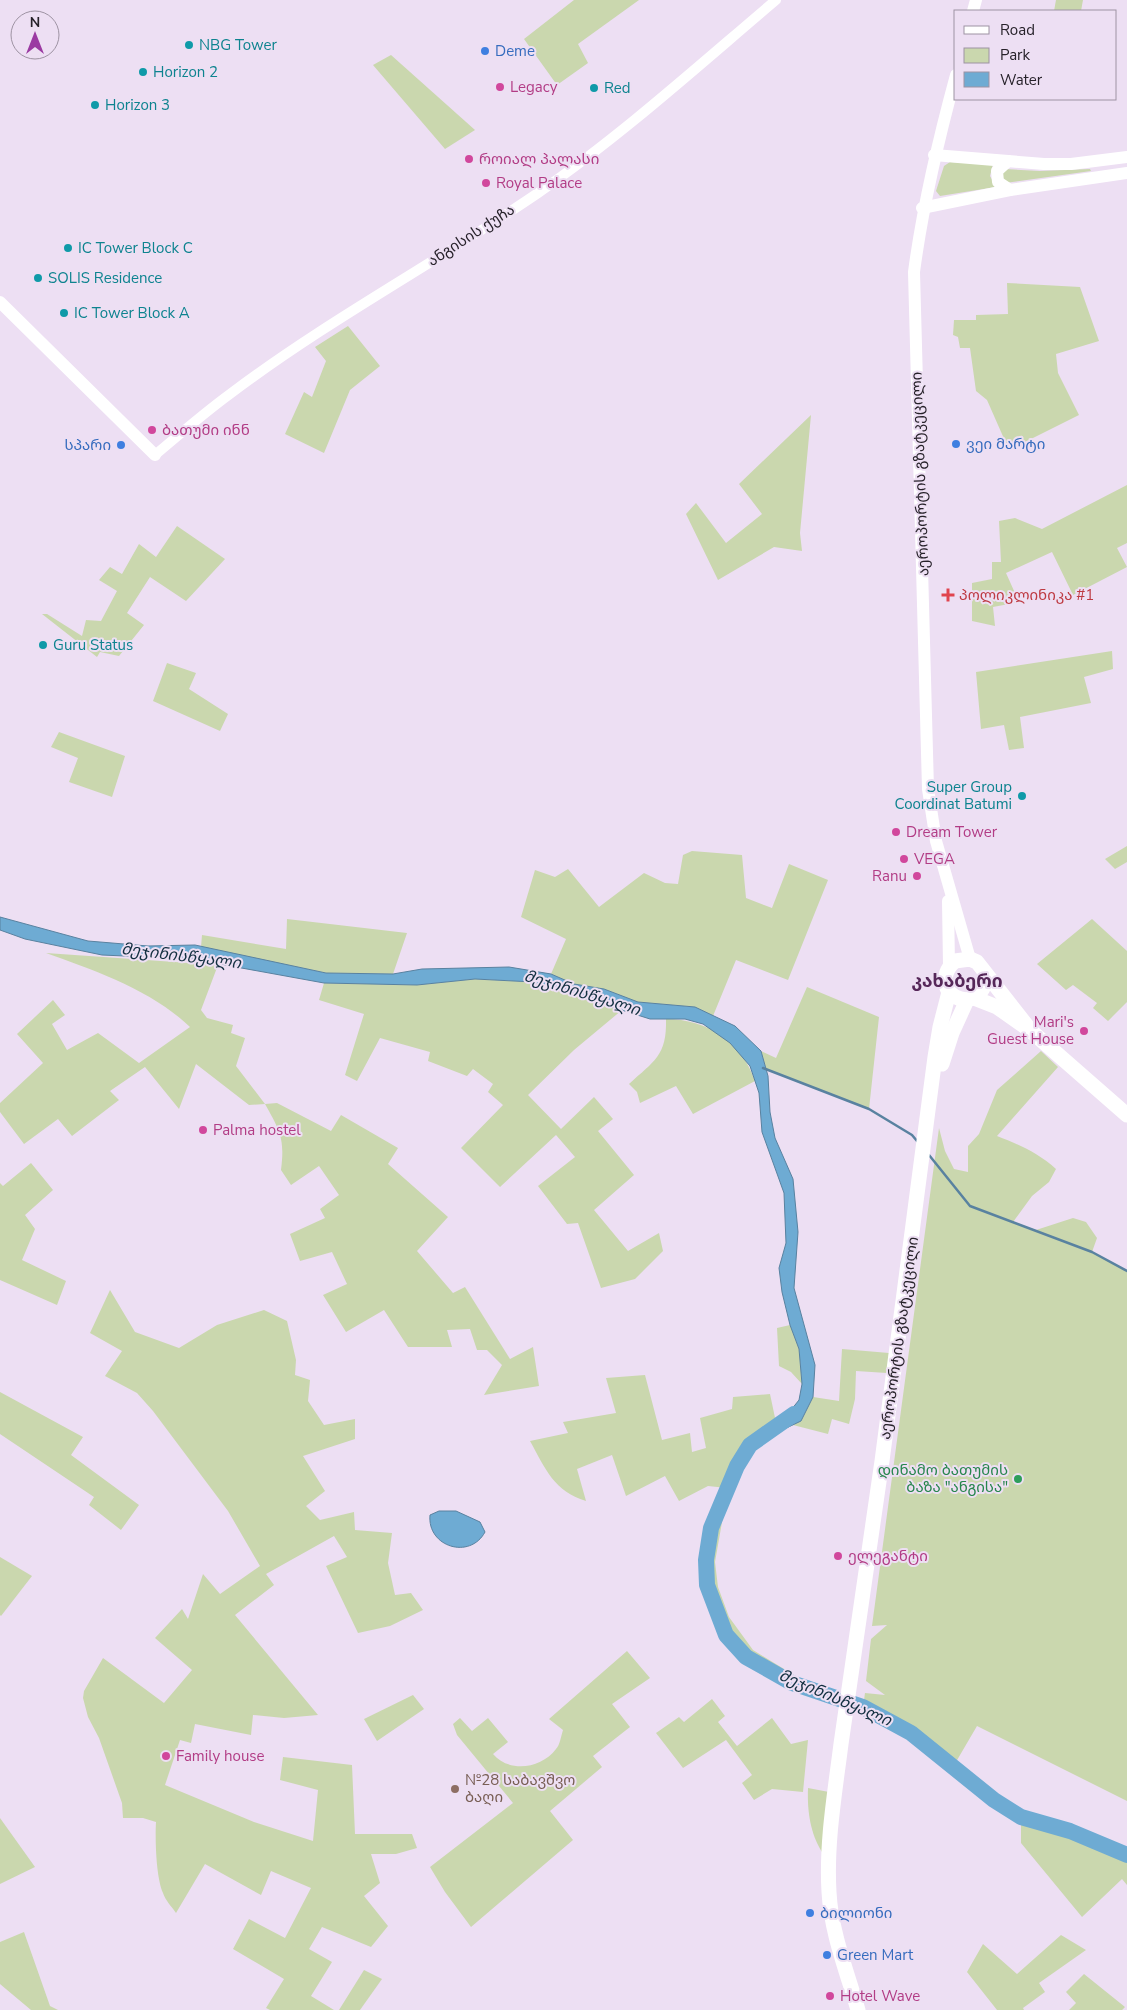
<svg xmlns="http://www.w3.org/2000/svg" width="1127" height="2010" font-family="'Nunito Sans','Noto Sans Georgian',sans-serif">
<rect width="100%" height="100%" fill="#eddff3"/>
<g fill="#cad7ae">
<polygon points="574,0 639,0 578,44 588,63 557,85 524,39"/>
<polygon points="1056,0 1083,0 1081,11 1054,11"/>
<polygon points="391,55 475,130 445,149 373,65"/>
<polygon points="950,162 993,164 990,176 996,187 940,196 936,191 944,166"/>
<polygon points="1005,169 1040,171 1090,169 1091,171 1005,183 1001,172"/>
<polygon points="1007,283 1080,287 1099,341 1056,354 1058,373 1079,415 1009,450 987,400 976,391 970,348 960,348 958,337 953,335 954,320 976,320 976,315 1008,314"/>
<polygon points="348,326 380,366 350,390 324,453 285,434 304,392 312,397 326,361 315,347"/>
<polygon points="811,415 800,533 802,551 774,547 718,580 686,514 696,503 726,543 762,514 739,484"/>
<polygon points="1127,485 1127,543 1117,548 1127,567 1073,595 1052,552 1006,573 1019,602 993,607 995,626 972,621 972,583 992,579 992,562 1001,562 999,521 1015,518 1042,529"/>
<polygon points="177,526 225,559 186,601 150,577 127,613 144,625 119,656 100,652 97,657 42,614 47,614 82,636 86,620 101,621 117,591 99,580 110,567 122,574 139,544 156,557"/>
<polygon points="1112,651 1113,669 1084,677 1091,703 1020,717 1024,748 1009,750 1004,725 981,729 976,672"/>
<polygon points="167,663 196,673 189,689 228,714 220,731 153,701"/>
<polygon points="59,732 125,756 112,797 69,782 78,758 51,747"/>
<polygon points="1127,846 1127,862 1115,869 1105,859"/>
<polygon points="692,851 742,855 746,898 772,908 789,864 828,880 788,980 736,960 713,1016 694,1007 638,1002 604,989 574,984 551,974 566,939 521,917 535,870 555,877 568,869 599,907 644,873 665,883 678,884 683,855"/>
<polygon points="287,919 407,933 393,974 326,973 201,947 202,935 286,949"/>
<polygon points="1092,919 1127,951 1127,1002 1108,1021 1093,1008 1097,1003 1073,985 1066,990 1037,964"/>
<path d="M46 953 218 965 201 1010 207 1018 233 1025 231 1033 245 1038 236 1066 265 1104 277 1103 331 1131 341 1115 398 1148 388 1164 448 1217 417 1251 453 1293 465 1287 510 1359 533 1347 539 1386 484 1395 502 1365 487 1350H477L470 1329 447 1330 452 1347H408L384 1310 346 1332 323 1295 347 1284 332 1252 300 1261 290 1234 325 1218 320 1209 339 1195 319 1166 291 1185 281 1170C285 1138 280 1131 265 1104L249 1105 196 1064 179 1109 145 1067 110 1091 119 1100 72 1136 58 1119 24 1144 0 1112V1103L43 1063 17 1034 53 1000 65 1015 52 1024 67 1050 98 1033 139 1063 190 1027C153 991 94 970 46 953Z"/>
<polygon points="475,979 533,982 622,1010 574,1050 528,1095 561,1129 594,1097 613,1119 598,1131 634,1175 594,1210 628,1251 659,1233 663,1251 635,1279 601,1288 578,1223 567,1224 538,1186 575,1157 556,1135 500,1187 461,1148 503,1105 488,1092 493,1084 473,1069 467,1076 428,1061 430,1052 380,1038 357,1081 345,1075 364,1014 319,1000 324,983 417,985"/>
<polygon points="807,987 879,1017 869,1109 766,1069 761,1051 776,1058"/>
<path d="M666 1019C707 1019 742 1042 755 1081L693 1114 676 1086 640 1103 637 1092 629 1084C654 1061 667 1056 666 1019Z"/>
<path d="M1041 1051 1058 1067 997 1136C1020 1145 1038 1153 1056 1169L1049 1182 1032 1196 1013 1222 1036 1230 1073 1218 1086 1222 1097 1238 1092 1252 1127 1271V1801L977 1726 953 1767 911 1733 863 1707 865 1693 885 1695 866 1681 871 1639 887 1625 872 1626 939 1128 945 1151 954 1169 968 1172V1146L979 1134 997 1090Z"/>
<polygon points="31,1163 53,1190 25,1215 35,1229 22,1260 66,1281 57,1305 0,1280 0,1183 3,1186"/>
<path d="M110 1290 135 1332 179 1348 217 1325 264 1310 287 1321 296 1360 295 1375 310 1380 308 1401 324 1425 355 1419V1439L303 1456 325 1491 306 1506 320 1520 354 1512 355 1530 392 1533 388 1563 395 1595 411 1593 423 1610 390 1626 358 1633 326 1566 347 1557 334 1536 266 1574 274 1585 235 1615 318 1715 284 1718 253 1715 251 1735 195 1724 191 1743 180 1740 165 1785 254 1822 313 1841 318 1790 280 1780 283 1757 352 1765 355 1834H412L417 1848 396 1854H371L380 1883 364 1896 388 1926 371 1947 322 1927 309 1949 332 1962 311 1996 334 2010H270L266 2008 284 1979 233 1949 249 1919 285 1938 311 1888 271 1871 261 1895 205 1864 176 1913C172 1907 165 1900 163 1893 156 1877 155 1839 156 1822L143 1818H123L122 1803 99 1738 88 1717 83 1698 84 1691 103 1658 164 1703 192 1670 155 1638 182 1609 188 1619 203 1574 220 1594 260 1566 228 1511 153 1411 137 1393 105 1376 122 1351 90 1333Z"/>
<polygon points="790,1325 799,1349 802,1384 791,1372 779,1366 777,1328"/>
<polygon points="842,1349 889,1353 887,1373 856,1371 855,1399 849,1424 832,1419 828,1434 793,1425 801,1421 813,1397 839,1401"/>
<path d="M645 1375 662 1440 690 1433 692 1452 706 1448 700 1418 732 1409 733 1397 770 1394 778 1432 750 1445 737 1466 728 1488 715 1562 718 1587 729 1617 753 1650 802 1680 813 1690C790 1682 767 1671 747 1657 711 1632 699 1567 711 1527 715 1514 722 1501 727 1488L708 1486 679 1501 665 1476 626 1496 612 1455 577 1469 586 1501C554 1491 546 1470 530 1441L568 1433 563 1422 616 1413 606 1378Z"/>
<polygon points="0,1392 83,1437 71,1455 139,1505 121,1530 89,1505 94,1497 0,1434"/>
<polygon points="0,1557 32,1576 1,1616 0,1615"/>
<path d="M627 1651 650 1678 612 1704 630 1727 593 1756 602 1767 550 1811 573 1840 471 1927 445 1892 430 1867 513 1803 457 1735 453 1724 460 1718 472 1731 488 1718 508 1742 493 1754C509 1773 541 1769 556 1749 560 1745 561 1736 563 1730L549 1719Z"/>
<polygon points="413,1695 424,1709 377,1741 364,1719"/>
<polygon points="712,1699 725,1716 718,1722 737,1746 772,1718 791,1744 808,1740 803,1792 772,1789 754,1800 742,1783 752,1775 726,1740 683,1768 656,1733 679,1717 684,1722"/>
<path d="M808 1788 829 1792 826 1858C811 1838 807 1814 808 1788Z"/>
<polygon points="1021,1817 1070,1831 1127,1855 1127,1885 1122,1879 1082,1917 1021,1843"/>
<polygon points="0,1818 35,1867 0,1884"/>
<polygon points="24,1932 50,2006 58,2010 31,2010 0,1984 0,1942"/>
<polygon points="1061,1935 1086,1950 1039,1983 1045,1992 1023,2008 1024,2010 997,2010 967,1972 983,1944 1017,1974"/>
<polygon points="364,1970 382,1979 360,2010 339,2010"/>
<polygon points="1084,1974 1125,2007 1122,2010 1069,2010 1076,2003 1066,1992"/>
</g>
<g fill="#6eabd3" stroke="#5982a0">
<polygon points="0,917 88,941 148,946 195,945 326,973 393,974 422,969 509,967 551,974 574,984 604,989 638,1002 695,1007 735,1026 761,1051 768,1076 770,1112 775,1138 793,1179 798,1232 794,1288 815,1365 813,1397 801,1421 778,1432 776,1422 787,1415 799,1400 802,1384 799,1349 790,1325 782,1292 779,1268 786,1243 784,1193 762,1132 759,1093 750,1066 730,1043 703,1024 685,1019 650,1019 533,982 475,979 417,985 324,983 192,959 102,955 25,939 0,930"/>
<path d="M439 1511H456L480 1522 485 1532C470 1560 427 1547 430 1515Z"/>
</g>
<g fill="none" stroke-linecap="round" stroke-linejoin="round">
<g stroke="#5982a0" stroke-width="2.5">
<polyline points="763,1068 869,1109 912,1135 917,1141"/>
<polyline points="929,1155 970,1206 1092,1252 1127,1271"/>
</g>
<polyline stroke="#6eabd3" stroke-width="16" points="794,1414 750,1445 737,1466 711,1528 706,1560 707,1585 726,1635 746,1657 792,1683 863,1707 911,1733 994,1800 1021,1817 1070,1831 1127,1855"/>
<path stroke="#fff" stroke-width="10" d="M155 455C180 434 204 413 230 394 328 320 437 262 538 193 622 135 698 66 776 0"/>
<g stroke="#fff" stroke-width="12">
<polyline points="973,11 976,0"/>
<path d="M956 75C938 141 923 204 914 272L928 789 936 841 970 959"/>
<polyline points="934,155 1044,164 1071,164 1127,157"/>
<polyline points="1008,161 997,171 998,182 1010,190"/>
<polyline points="922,208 1010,190 1127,173"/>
<polyline points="0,302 155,455"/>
<polyline points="948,901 949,966"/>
</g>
<g stroke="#fff" stroke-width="15">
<path d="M986 976C985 989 980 996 967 1000 944 998 938 976 955 961L970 959 977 962 1031 1031"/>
<polyline points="974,998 997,1007 1031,1031 1127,1115"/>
<polyline points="942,1064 952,1033 967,1000"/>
<path d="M858 2010C847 1972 831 1932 829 1892 826 1843 835 1792 841 1744L882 1461 935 1057 940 1027 949 992"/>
</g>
</g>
<g fill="#0f9aa8" stroke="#eddff3" stroke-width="2">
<circle cx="189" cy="45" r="5"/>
<circle cx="143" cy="72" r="5"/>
<circle cx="594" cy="88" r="5"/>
<circle cx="95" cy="105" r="5"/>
<circle cx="68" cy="248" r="5"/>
<circle cx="38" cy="278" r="5"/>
<circle cx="64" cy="313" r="5"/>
<circle cx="43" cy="645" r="5"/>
<circle cx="1022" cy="796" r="5"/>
</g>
<g fill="#3f7fe0" stroke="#eddff3" stroke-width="2">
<circle cx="485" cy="51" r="5"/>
<circle cx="956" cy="444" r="5"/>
<circle cx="121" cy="445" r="5"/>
<circle cx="810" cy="1913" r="5"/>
<circle cx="827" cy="1955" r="5"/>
</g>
<g fill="#d1479c" stroke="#eddff3" stroke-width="2">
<circle cx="500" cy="87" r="5"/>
<circle cx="469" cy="159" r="5"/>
<circle cx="486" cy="183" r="5"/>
<circle cx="152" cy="430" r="5"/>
<circle cx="896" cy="832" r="5"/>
<circle cx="904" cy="859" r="5"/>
<circle cx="917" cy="876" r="5"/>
<circle cx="1084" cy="1031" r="5"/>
<circle cx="203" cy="1130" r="5"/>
<circle cx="838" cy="1556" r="5"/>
<circle cx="166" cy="1756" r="5"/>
<circle cx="830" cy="1996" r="5"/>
</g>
<path fill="#e0444e" stroke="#eddff3" stroke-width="2" d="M945.5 587.5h5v5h5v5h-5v5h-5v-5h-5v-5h5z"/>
<circle fill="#2e9e5b" stroke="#eddff3" stroke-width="2" cx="1018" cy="1479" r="5"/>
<circle fill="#8d6e63" stroke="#eddff3" stroke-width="2" cx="455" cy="1789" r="5"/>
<g text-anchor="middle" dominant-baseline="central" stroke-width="4" stroke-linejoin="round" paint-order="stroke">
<g font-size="15" fill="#0d838f" stroke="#eddff3" text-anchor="start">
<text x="199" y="45">NBG Tower</text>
<text x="153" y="72">Horizon 2</text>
<text x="604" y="88">Red</text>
<text x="105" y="105">Horizon 3</text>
<text x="78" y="248">IC Tower Block C</text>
<text x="48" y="278">SOLIS Residence</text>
<text x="74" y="313">IC Tower Block A</text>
<text x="53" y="645">Guru Status</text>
<text x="1012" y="787" text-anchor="end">Super Group<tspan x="1012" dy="17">Coordinat Batumi</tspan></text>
</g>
<g font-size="15" fill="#366cbe" stroke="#eddff3" text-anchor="start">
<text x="495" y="51">Deme</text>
<text x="966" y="444">ვეი მარტი</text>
<text x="111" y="445" text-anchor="end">სპარი</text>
<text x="820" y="1913">ბილიონი</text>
<text x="837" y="1955">Green Mart</text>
</g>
<g font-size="15" fill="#b23c85" stroke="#eddff3" text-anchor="start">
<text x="510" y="87">Legacy</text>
<text x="479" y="159">როიალ პალასი</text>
<text x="496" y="183">Royal Palace</text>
<text x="162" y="430">ბათუმი ინნ</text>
<text x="906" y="832">Dream Tower</text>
<text x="914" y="859">VEGA</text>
<text x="907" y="876" text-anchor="end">Ranu</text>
<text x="1074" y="1022" text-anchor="end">Mari's<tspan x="1074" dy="17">Guest House</tspan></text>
<text x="213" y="1130">Palma hostel</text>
<text x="848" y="1556">ელეგანტი</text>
<text x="176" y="1756">Family house</text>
<text x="840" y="1996">Hotel Wave</text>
</g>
<g font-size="15" fill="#27222a" stroke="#eddff3">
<text transform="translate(471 235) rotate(-33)">ანგისის ქუჩა</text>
<text transform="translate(920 474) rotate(-92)">აეროპორტის გზატკეცილი</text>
<text transform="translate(899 1338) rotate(-82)">აეროპორტის გზატკეცილი</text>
</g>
<g font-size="15" fill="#be3a42" stroke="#eddff3" text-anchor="start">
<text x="959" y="595">პოლიკლინიკა #1</text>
</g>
<g font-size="15" fill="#27864d" stroke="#eddff3" text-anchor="end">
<text x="1008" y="1470">დინამო ბათუმის<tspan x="1008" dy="17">ბაზა "ანგისა"</tspan></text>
</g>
<g font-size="15" fill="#785e54" stroke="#eddff3" text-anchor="start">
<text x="465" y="1780">№28 საბავშვო<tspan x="465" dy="17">ბაღი</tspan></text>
</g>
<g font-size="16" font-style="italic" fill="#122f40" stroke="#eddff3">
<text transform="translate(181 956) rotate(7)">მეჯინისწყალი</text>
<text transform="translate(582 993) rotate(17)">მეჯინისწყალი</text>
<text transform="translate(835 1698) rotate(23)">მეჯინისწყალი</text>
</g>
<g font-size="18" font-weight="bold" fill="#562759" stroke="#eddff3">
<text x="957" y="981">კახაბერი</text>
</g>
</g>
<rect x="954" y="10" width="162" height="90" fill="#eddff3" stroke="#9e93a3"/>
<rect x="964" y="26" width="25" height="8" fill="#ffffff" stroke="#9e93a3"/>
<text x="1000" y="35" font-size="15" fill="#27222a">Road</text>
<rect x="964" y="48" width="25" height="15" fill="#cad7ae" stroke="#9e93a3"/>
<text x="1000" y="60" font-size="15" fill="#27222a">Park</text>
<rect x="964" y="72" width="25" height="15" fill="#6eabd3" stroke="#9e93a3"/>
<text x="1000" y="85" font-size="15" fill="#27222a">Water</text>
<g transform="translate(35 35)"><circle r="24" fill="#eddff3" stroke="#9e93a3"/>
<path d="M0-4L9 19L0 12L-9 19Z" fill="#9b3aa2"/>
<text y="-8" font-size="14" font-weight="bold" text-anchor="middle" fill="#27222a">N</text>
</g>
</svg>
